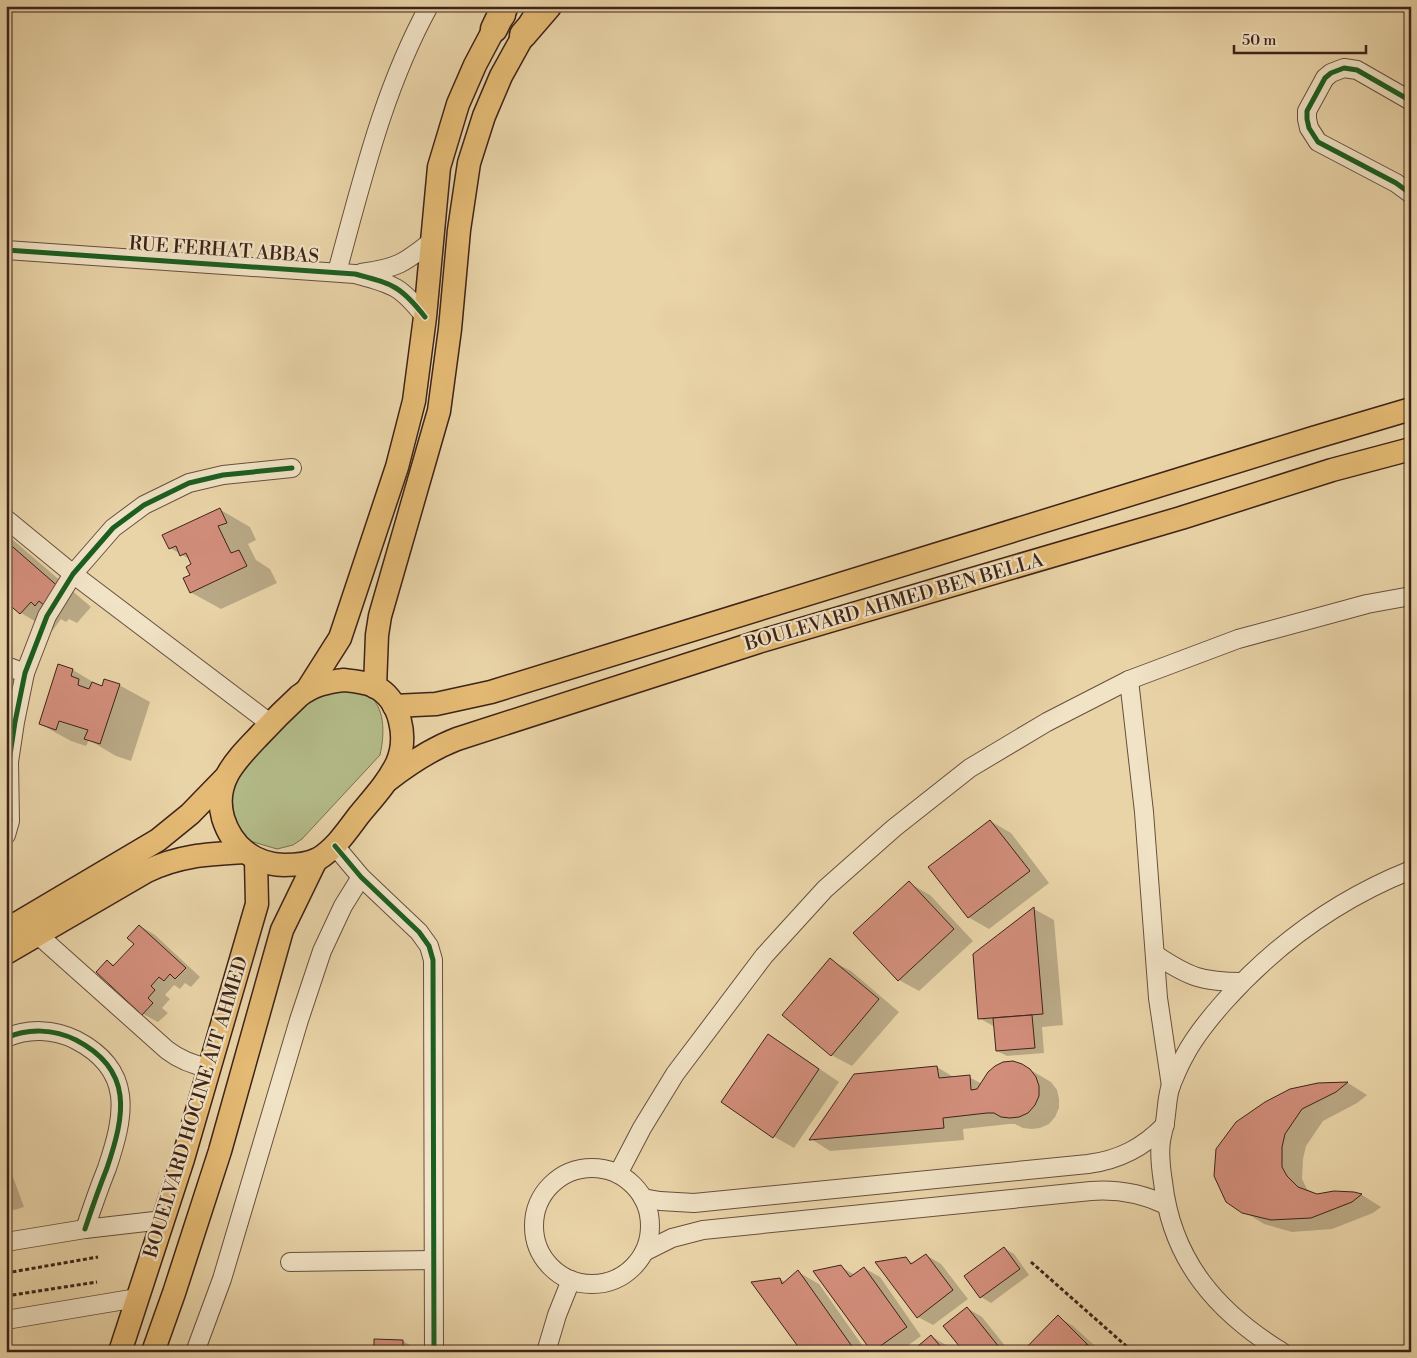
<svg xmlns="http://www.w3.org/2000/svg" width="1417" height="1358" font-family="'Libre Bodoni',serif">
<rect width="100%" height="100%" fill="#e9d4a8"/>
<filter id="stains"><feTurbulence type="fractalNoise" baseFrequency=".004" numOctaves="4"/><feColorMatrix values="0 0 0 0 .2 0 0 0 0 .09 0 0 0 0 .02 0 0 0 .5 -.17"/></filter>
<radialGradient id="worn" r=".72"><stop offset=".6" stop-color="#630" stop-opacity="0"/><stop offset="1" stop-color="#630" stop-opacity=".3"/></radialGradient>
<path fill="#b4bd8a" stroke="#787052" d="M357 689C361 692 367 694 371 697 386 711 384 737 380 755L302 839 293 845 277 849 250 841 241 831 235 820 231 794 234 784 266 743 314 691Z"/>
<g fill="#0003">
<polygon points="219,509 250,527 256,540 248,544 256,560 270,569 277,583 221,609 190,592 193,565 191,560 170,548"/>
<polygon points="6,534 91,607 77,623 69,619 66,622 61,619 52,631 21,613 6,600"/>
<polygon points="73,670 103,688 119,685 150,702 131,761 116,756 89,740 86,746 71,741 40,724"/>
<polygon points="990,821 1011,833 1049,883 989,929 968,917"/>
<polygon points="909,883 930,895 973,941 919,991 899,980"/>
<polygon points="1034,909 1054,920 1063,1025 1042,1027 1044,1053 1007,1056 997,1051 995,1027 979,1018"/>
<polygon points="140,926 155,935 200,977 191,987 185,983 180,989 174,985 165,995 170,999 162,1008 168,1013 158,1022 143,1014 108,961 116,966 136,944"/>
<polygon points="830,960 851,971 899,1012 852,1066 831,1055"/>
<polygon points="768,1036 789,1048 839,1082 794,1148 773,1136"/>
<polygon points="1022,1065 1051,1082 1057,1090 1059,1099 1059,1108 1055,1117 1049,1124 1040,1128 1032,1129 1023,1128 1015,1124 1009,1124 963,1129 964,1140 830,1151 811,1139 937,1067 955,1078 969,1077 982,1084"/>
<polygon points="1348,1083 1367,1095 1357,1103 1323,1121 1306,1146 1303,1159 1302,1179 1307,1189 1317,1195 1354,1193 1362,1195 1381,1207 1373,1213 1332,1229 1292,1232 1264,1224 1227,1201 1318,1084"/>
<polygon points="6,1158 24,1207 14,1210 10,1208 6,1210"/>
<polygon points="1004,1248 1014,1254 1029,1275 991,1303 981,1297 965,1276"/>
<polygon points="926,1255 941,1264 968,1299 933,1325 918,1317 905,1259 914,1264"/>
<polygon points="841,1267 855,1275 864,1268 880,1277 921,1336 899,1352 873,1351"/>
<polygon points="798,1272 819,1284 867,1352 803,1352 780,1279 785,1282"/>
<polygon points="967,1308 982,1317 1010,1352 966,1352"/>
<polygon points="1058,1317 1073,1326 1102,1352 1023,1352"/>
<polygon points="931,1336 946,1345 952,1352 913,1352"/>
<polygon points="403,1341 413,1347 412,1352 372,1352"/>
</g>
<g fill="#d28e7b" stroke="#3d2319">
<polygon points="220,508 227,523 218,526 231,553 239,550 247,566 190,593 183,578 190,575 186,567 191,564 186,553 180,556 176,546 169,549 162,535"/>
<polygon points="6,541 61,589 46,607 39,601 35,606 31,602 20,614 6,602 6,592 10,588 6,585"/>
<polygon points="58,664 73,669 71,676 79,679 78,685 89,689 92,682 102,686 104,679 120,684 100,744 84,739 88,730 59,721 56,730 39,724"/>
<polygon points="990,820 1030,871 968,918 928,867"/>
<polygon points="909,881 954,929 898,981 853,933"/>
<polygon points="1034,907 1043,1014 978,1019 973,954"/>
<polygon points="139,925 186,968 175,979 170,974 164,981 159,977 151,986 155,990 148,998 153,1003 142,1015 96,972 107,960 113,966 134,944 127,938"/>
<polygon points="830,958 879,999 831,1056 782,1015"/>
<polygon points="1032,1015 1035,1048 996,1051 993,1018"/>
<polygon points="768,1034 819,1069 773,1138 721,1102"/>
<polygon points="1013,1061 1022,1064 1030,1069 1036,1077 1039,1086 1039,1096 1035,1105 1028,1113 1019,1117 1010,1118 1001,1117 994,1113 987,1113 943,1118 944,1128 809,1140 854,1074 937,1066 939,1078 970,1075 971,1090 977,1089 988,1072 995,1066 1003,1062"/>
<polygon points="1348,1082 1336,1092 1302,1109 1285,1134 1282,1147 1282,1167 1287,1176 1298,1187 1317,1194 1334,1191 1354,1192 1362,1194 1352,1202 1311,1218 1271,1220 1242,1213 1226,1202 1214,1176 1216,1149 1236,1122 1265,1102 1290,1089 1318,1083"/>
<polygon points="1004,1247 1020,1269 980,1298 964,1276"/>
<polygon points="926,1254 953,1290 917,1318 875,1262 906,1257 911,1264"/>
<polygon points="841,1265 850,1277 864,1267 907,1327 872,1352 813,1271"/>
<polygon points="798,1270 856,1352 802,1352 751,1282 780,1278 782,1284"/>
<polygon points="967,1307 1003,1352 964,1352 943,1326"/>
<polygon points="1058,1315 1087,1344 1079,1352 1022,1352"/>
<polygon points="931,1335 945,1352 911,1352"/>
<polygon points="374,1339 403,1340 403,1352 358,1352 358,1350 371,1351 371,1347 374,1347"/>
<polygon points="1087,1344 1096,1352 1080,1352"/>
</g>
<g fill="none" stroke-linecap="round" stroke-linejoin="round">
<g stroke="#684f3d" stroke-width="20">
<g id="minor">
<polyline points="1411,101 1357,70 1344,68 1331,73 1325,78 1307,111 1307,119 1309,128 1318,142 1396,183 1411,194"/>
<path d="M6 250 355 274C392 284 400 285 425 317"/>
<path d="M337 272C362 181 383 90 429 6"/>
<path d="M361 273C397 268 403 264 432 241"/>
<polyline points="6,519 73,574 271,724"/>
<polyline points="6,666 25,673"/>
<polyline points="1129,680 1144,812 1158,998 1171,1086"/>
<polyline points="6,835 10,821 9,762 15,722 25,673 47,616 73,574 113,528 144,505 189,483 223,475 292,468"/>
<polyline points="335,846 361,877 419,932 429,946 433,960 434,1352"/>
<path d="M37 934 167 1050C180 1060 193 1065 209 1068"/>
<path d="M1156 955C1189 977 1202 982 1242 982"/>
<path d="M6 1038C28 1028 54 1029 76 1040 134 1070 125 1115 107 1168 99 1188 92 1208 85 1229"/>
<circle cx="592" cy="1226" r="58"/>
<polyline points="618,1174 642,1128 675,1074 764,956 825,889 894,828 970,768 1047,722 1129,680 1238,639 1367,604 1411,596"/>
<path d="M643 1198 660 1201 694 1203 1088 1164C1119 1160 1143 1148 1165 1125"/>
<polyline points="6,1242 85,1229 163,1220"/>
<path d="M644 1252 672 1238 703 1230 1091 1191C1118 1189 1141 1193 1166 1205"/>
<polyline points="290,1262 433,1260"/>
<polyline points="6,1320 137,1298"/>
<polyline points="195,1352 222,1279 299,1020 322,951 343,906 361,877"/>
<polyline points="546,1352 557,1315 571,1280"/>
<path d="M1282 1352C1217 1312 1172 1261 1163 1182 1161 1169 1159 1154 1161 1141 1162 1134 1164 1128 1165 1122 1167 1110 1167 1096 1171 1085 1175 1076 1179 1066 1184 1057 1194 1037 1209 1019 1224 1002 1276 944 1338 899 1411 870"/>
</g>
</g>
<g stroke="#3d2319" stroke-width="25">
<g id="major">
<path d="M344 680C354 681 365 682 374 686 401 699 408 738 397 763 388 782 373 798 359 815 347 831 335 849 318 859 308 864 295 865 284 865 254 864 232 847 223 818 213 782 236 760 259 736 272 722 285 709 299 696 313 685 327 682 344 680Z"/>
<polyline points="375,687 377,635 380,616 439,411 450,329 459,230 469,163 484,116 501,76 532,20"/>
<polyline points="307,690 340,638 397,467 414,401 425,317 439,167 458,104 475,65 494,29 504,15"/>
<polyline points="394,706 436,704 491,692 1313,438 1411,409"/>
<path d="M388 780C410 763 431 749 457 739L758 642 1181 518 1332 470 1411 449"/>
<polyline points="6,930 158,840 190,814 225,778"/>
<path d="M6 953 147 871C180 855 209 854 245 852"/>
<polyline points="120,1352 183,1159 257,904 256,860"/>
<polyline points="153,1352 174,1293 220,1151 282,930 316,860"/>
</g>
</g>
<g stroke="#3d2319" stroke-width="29">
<g id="highway">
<polyline points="494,29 505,6"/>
<polyline points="523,35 548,6"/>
</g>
</g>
<g stroke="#3d2319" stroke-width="3" stroke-dasharray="4 2.5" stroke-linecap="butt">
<polyline points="1031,1262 1133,1352"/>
<polyline points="6,1273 98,1257"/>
<polyline points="6,1296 97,1282"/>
</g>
<use href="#minor" stroke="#f1e3c6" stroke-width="18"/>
<use href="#major" stroke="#e4ba74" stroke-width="22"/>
<use href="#highway" stroke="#e4ba74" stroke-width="26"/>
<g stroke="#f1e3c6" stroke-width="8">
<g id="cycleway">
<polyline points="1411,101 1357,70 1344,68 1331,73 1325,78 1307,111 1307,119 1309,128 1318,142 1396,183 1411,194"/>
<path d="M6 250 355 274C392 284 400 285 425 317"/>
<polyline points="6,835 10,821 9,762 15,722 25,673 47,616 73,574 113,528 144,505 189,483 223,475 292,468"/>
<polyline points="335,846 361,877 419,932 429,946 433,960 434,1352"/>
<path d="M6 1038C28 1028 54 1029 76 1040 134 1070 125 1115 107 1168 99 1188 92 1208 85 1229"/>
</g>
</g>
<use href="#cycleway" stroke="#1b5e20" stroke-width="5"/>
</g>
<g text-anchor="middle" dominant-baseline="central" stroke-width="4.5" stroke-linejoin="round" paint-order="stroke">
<g font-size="19" fill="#3d2319" stroke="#f1e3c6">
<text transform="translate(224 250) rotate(4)">RUE FERHAT ABBAS</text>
<text transform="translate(894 602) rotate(-16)">BOULEVARD AHMED BEN BELLA</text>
<text transform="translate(196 1107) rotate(-73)">BOUELVARD HOCINE AIT AHMED</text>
</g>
</g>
<rect width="1417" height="1358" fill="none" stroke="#e9d4a8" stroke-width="25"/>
<rect x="8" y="8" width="1402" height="1343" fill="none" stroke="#3d2319" stroke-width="2.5"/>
<rect x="12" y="12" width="1392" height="1333" fill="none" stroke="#3d2319"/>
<path d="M1234 45v8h132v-8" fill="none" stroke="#3d2319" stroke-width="2.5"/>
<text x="1242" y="45" font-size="15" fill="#3d2319" stroke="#f1e3c6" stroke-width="4" paint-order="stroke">50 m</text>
<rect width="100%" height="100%" filter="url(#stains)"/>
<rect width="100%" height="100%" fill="url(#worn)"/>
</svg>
